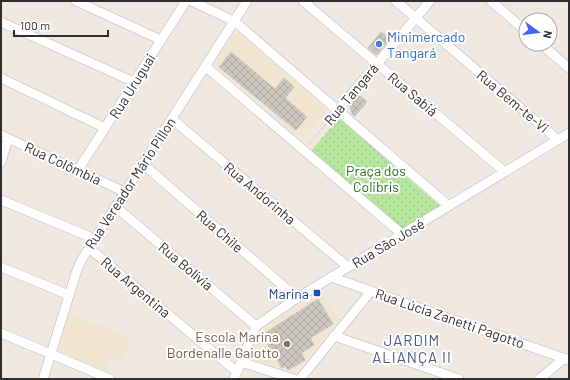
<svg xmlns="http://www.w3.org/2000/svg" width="570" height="380" font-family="Barlow,sans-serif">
<defs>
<pattern id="green-dots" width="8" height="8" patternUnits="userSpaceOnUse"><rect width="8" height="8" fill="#b6e59e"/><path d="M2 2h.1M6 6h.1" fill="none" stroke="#9dc588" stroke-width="1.8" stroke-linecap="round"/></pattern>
<pattern id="building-cross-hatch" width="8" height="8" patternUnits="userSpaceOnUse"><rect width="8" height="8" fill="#cbc7bf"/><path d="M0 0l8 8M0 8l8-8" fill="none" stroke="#afaba4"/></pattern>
</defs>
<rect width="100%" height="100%" fill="#efe9e1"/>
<g fill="#f0e6d1">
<polygon points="235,33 239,33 324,106 325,111 324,115 305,137 297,136 216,66 215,62"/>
<polygon points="322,292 340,319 297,371 295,373 249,358 260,331 265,326"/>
<polygon points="69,313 131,338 121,362 110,357 104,370 61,352 59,348"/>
</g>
<polygon fill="url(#green-dots)" points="339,118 440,206 401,230 311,151"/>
<g fill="url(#building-cross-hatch)" stroke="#cbc5ba">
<polygon points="381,32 390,39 376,55 368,48"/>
<polygon points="231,52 275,89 284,78 294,87 285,98 307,117 296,130 219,67"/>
<polygon points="359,95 367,102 355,116 352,114 350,106"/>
<polygon points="318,299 333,324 310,338 314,345 301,353 305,360 288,370 285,366 282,368 262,335"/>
</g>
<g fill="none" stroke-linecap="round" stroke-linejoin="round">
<g stroke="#b4b7c1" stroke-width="10">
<g id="minor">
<polyline points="76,1 161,40"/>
<polyline points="191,1 234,21 449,206"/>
<polyline points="303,1 505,172"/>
<polyline points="396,1 558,140"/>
<polyline points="491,1 526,31"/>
<polyline points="1,22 134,82"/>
<polyline points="541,44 569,68"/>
<polyline points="205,66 403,235"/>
<polyline points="1,78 105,128"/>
<polyline points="338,110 430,1"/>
<polyline points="172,119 348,267"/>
<polyline points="1,135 125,192"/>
<polyline points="1,162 8,139"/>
<polyline points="143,164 297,298"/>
<polyline points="78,170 186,1"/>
<polyline points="1,200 95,239"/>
<polyline points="116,207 256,326"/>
<polyline points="89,248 237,372"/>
<polyline points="1,267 69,295"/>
<polyline points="331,277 569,360"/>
<polyline points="1,333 110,379"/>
<polyline points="334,336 459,379"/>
<polyline points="241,362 294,379"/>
<polyline points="43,379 77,270 82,259 247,1"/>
<polyline points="234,379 256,326 297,298 569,133"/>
<polyline points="300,379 371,291"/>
<polyline points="539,379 565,358"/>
</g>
</g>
<polyline stroke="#c9c9c9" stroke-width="1" stroke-dasharray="3 2" stroke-linecap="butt" points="308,145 332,117"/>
<use href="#minor" stroke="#fff" stroke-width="9"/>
</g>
<circle fill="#3f7fe0" stroke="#fff" stroke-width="1.5" cx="379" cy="44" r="4"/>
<rect fill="#1a4fb4" stroke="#fff" stroke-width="1.5" x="313" y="289" width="8" height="8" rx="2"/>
<circle fill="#8d6e63" stroke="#fff" stroke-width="1.5" cx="287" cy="344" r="4"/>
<g text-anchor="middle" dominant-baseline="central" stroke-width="4" stroke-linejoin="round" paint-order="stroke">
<g font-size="14" fill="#366cbe" stroke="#fff" text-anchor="start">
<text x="387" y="36">Minimercado<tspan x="387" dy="16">Tangará</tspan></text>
</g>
<g font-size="14" fill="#2e2e2e" stroke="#fff">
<text transform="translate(132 86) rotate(-58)">Rua Uruguai</text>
<text transform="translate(351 94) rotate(-50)">Rua Tangará</text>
<text transform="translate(413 94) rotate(40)">Rua Sabiá</text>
<text transform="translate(513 101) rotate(40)">Rua Bem-te-Vi</text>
<text transform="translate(63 163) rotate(25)">Rua Colômbia</text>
<text transform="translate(130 183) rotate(-57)">Rua Vereador Mário Pillon</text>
<text transform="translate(260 193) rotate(40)">Rua Andorinha</text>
<text transform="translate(220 231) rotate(41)">Rua Chile</text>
<text transform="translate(388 243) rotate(-31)">Rua São José</text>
<text transform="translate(186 266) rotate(40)">Rua Bolívia</text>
<text transform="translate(136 287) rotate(40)">Rua Argentina</text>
<text transform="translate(450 318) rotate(19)">Rua Lúcia Zanetti Pagotto</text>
</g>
<g font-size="14" fill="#2c6e1b" stroke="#fff">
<text x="376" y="170">Praça dos<tspan x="376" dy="16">Colibris</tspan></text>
</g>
<g font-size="14" fill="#164399" stroke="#fff" text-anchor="end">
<text x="309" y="293">Marina</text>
</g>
<g font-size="14" fill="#785e54" stroke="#fff" text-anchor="end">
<text x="279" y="336">Escola Marina<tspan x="279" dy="16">Bordenalle Gaiotto</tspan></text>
</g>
<g font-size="15" letter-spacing="1" fill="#4d5680" stroke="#fff">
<text x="412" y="340">JARDIM<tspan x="412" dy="17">ALIANÇA II</tspan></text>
</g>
</g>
<rect width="570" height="380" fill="none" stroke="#2e2e2e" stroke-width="4"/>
<g transform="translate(538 32) rotate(104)"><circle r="19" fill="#ffffff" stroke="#ababab"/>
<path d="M0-3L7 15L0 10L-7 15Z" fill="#4264fb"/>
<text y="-6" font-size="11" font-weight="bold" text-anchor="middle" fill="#2e2e2e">N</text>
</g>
<path d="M14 30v6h94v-6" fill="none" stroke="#2e2e2e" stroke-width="2"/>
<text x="20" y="30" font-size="12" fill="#2e2e2e" stroke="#ffffff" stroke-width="3" paint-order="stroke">100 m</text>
</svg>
